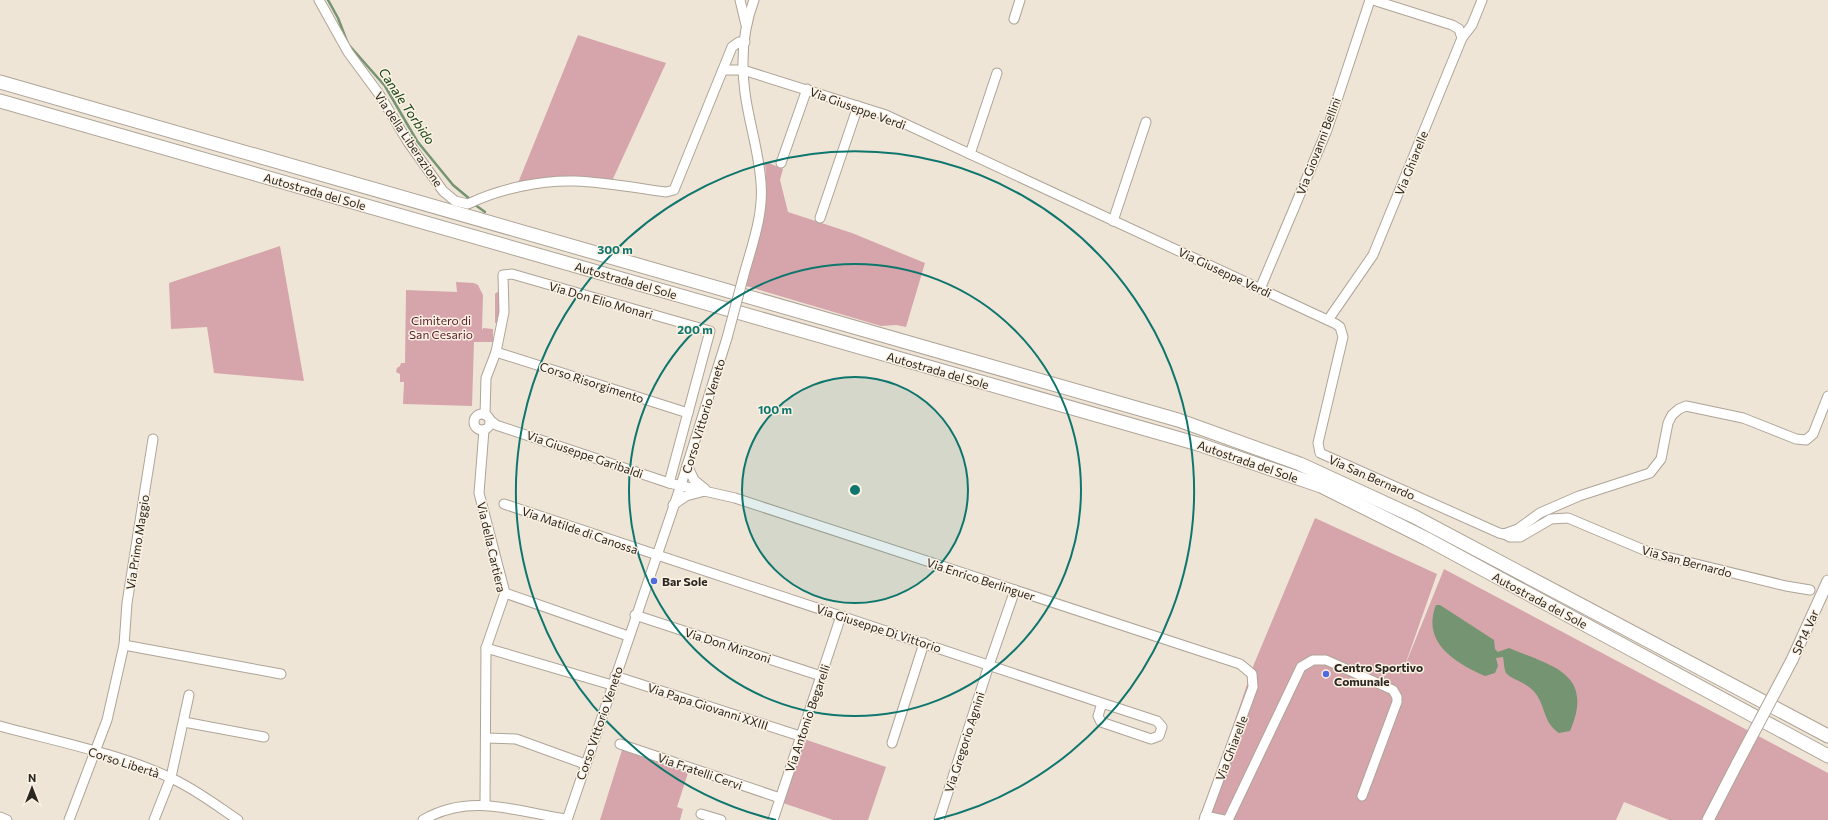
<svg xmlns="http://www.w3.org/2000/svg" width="1828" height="820" font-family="Commissioner,sans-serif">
<rect width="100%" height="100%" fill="#efe5d7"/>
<g fill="#d6a5ab">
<polygon points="578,35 666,63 612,181 518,183"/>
<path d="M765 163H769L783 169 780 180 788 212 852 233 925 263 906 327 896 325 881 326 746 286C758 242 770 210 765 163Z"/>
<polygon points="280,246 304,381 214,373 207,327 171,329 169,283"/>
<polygon points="456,282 474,283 478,285 483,295 482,331 483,328 493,329 493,342 474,342 472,406 403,404 404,382 400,382 400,374 396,372 397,368 400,366 401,363 405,363 406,290 457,292"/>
<polygon points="497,292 499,293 500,317 498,323 495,323 495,294"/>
<polygon points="1315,518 1437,574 1404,668 1444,569 1828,773 1828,820 1669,820 1624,802 1616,820 1201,820 1254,664"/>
<polygon points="804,739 886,767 868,820 833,820 783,803"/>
<polygon points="622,750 688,773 677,807 683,809 680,820 600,820"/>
</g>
<path fill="#749472" d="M1436 605H1440L1494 640 1495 649 1498 652 1509 648C1552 666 1595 673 1570 731L1559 733C1543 722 1546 708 1536 694 1527 682 1512 680 1506 673 1504 669 1504 662 1503 657L1496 658 1498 666 1495 673 1485 676C1456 663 1421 643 1436 605Z"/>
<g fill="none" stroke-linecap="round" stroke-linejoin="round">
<g stroke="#749472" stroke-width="2.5">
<polyline points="328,0 338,18 348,44 385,86 417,141 453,185 471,200"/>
<polyline points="474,204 485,212"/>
</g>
<g stroke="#aea497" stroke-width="11">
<g id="minor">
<path d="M319 0 348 52 379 94 408 142 443 191 455 201 468 204C499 189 540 180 575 181 605 182 636 188 666 192L674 190 732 47 739 42H745"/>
<polyline points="740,0 746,25"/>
<polyline points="1373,0 1452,25 1459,29 1462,38"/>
<polyline points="1014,19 1020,0"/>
<polyline points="723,70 743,70 886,115 1336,324 1340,327 1343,337 1318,443 1320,453 1499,533 1504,534 1518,529 1540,513 1579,496 1650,473 1661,459 1668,423 1672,415 1679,409 1686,406 1743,418 1796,439 1806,440 1813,434 1828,396"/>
<polyline points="970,154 997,73"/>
<polyline points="781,163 807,89"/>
<polyline points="820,218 858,106"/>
<polyline points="1113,221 1146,122"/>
<path d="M743 278C751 248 764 215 761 183 759 152 749 123 745 93 741 63 743 29 754 0"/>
<polyline points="1260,289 1327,130 1370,0"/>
<polyline points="1328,320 1373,255 1462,38 1472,25 1482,0"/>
<polyline points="496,352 688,413"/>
<circle cx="482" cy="422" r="8"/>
<polyline points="485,415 486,378 496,352 504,312 503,275 512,274 710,331 669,483"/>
<polyline points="490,420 496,425 669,483 735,498 1240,664 1252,674 1253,687 1204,820"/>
<polyline points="484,430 479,493 505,593 486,648 485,804"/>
<polyline points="687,465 694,480 705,489"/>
<polyline points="504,504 1102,703 1098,716 1101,722 1151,739 1159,736 1162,727 1157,721 1102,703"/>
<polyline points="673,505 686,496 705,491"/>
<polyline points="1504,534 1510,537 1520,537 1551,519 1568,518 1651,553 1786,586 1810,590"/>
<polyline points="505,593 628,636"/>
<polyline points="635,615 821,676"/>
<polyline points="124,645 281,674"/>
<polyline points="486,648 612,685"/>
<polyline points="615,676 800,736"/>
<polyline points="184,722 264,737"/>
<path d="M0 726C55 741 120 754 171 778 195 789 216 805 238 820"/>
<polyline points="486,738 516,739 585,764"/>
<polyline points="892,743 924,643"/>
<polyline points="620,744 780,798"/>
<polyline points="701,814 721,820"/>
<polyline points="1205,816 1224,820"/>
<polyline points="0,817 7,820"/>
<polyline points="69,820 107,720 124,645 127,603 153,439"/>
<polyline points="154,820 171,777 189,695"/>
<path d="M423 820C471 792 517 812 567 819"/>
<polyline points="567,820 681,485 727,338"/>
<polyline points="773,820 841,616"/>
<polyline points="939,820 989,665 1015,590"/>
<polyline points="1228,820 1301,667 1313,660 1326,660 1393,690 1397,697 1397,702 1362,796"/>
</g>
</g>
<g stroke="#aea497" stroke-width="13">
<g id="major">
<polyline points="1792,660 1828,581"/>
<polyline points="1708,820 1738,762"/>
</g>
</g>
<g stroke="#aea497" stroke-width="15">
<g id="highway">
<polyline points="0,82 1178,420 1300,464 1413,516 1828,736"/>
<polyline points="0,101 1198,444 1321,486 1427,539 1828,756"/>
</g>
</g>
<use href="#minor" stroke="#fff" stroke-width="9"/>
<use href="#major" stroke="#fff" stroke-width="11"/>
<use href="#highway" stroke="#fff" stroke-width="13"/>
<g stroke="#aea497" stroke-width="11" stroke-linecap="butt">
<polyline id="minor-bridge" points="727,338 743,278"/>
</g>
<g stroke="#aea497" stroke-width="13" stroke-linecap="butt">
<polyline id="major-bridge" points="1738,762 1792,660"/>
</g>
<use href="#minor-bridge" stroke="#fff" stroke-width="9"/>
<use href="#major-bridge" stroke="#fff" stroke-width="11"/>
</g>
<circle cx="855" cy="490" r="113" fill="#0f766e" fill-opacity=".12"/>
<g fill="none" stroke="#0f766e" stroke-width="2">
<circle cx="855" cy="490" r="113"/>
<circle cx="855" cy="490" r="226"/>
<path d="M776 820A339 339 0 1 1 934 820"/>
</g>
<g fill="#4f6adf" stroke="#fcf2e4" stroke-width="1.5">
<circle cx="654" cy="581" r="4"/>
<circle cx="1326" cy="674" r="4"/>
</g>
<g text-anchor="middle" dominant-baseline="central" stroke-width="3" stroke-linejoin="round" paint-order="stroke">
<g font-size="12" fill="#2b2722" stroke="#fcf2e4">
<text transform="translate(858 108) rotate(20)">Via Giuseppe Verdi</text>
<text transform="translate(409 139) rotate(56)">Via della Liberazione</text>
<text transform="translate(1318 146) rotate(-69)">Via Giovanni Bellini</text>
<text transform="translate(1411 163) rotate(-68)">Via Ghiarelle</text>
<text transform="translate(315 191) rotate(16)">Autostrada del Sole</text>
<text transform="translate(1225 272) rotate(25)">Via Giuseppe Verdi</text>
<text transform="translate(626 280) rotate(16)">Autostrada del Sole</text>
<text transform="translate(601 300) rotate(16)">Via Don Elio Monari</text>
<text transform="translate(938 370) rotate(16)">Autostrada del Sole</text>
<text transform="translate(592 382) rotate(18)">Corso Risorgimento</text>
<text transform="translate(703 416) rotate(-73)">Corso Vittorio Veneto</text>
<text transform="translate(585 454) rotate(19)">Via Giuseppe Garibaldi</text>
<text transform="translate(1248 461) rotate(19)">Autostrada del Sole</text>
<text transform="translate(1372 477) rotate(24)">Via San Bernardo</text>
<text transform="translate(580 530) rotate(19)">Via Matilde di Canossa</text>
<text transform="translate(137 542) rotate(-81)">Via Primo Maggio</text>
<text transform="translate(492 547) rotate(77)">Via della Cartiera</text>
<text transform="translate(1687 561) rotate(15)">Via San Bernardo</text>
<text transform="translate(981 579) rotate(18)">Via Enrico Berlinguer</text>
<text transform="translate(1540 600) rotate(28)">Autostrada del Sole</text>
<text transform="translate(879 628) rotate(18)">Via Giuseppe Di Vittorio</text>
<text transform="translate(1805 632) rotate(-66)">SP14 Var</text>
<text transform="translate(728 645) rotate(18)">Via Don Minzoni</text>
<text transform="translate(708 706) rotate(18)">Via Papa Giovanni XXIII</text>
<text transform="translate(807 718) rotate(-71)">Via Antonio Begarelli</text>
<text transform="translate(599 723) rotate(-71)">Corso Vittorio Veneto</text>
<text transform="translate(964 742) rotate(-72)">Via Gregorio Agnini</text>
<text transform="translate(1231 748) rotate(-69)">Via Ghiarelle</text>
<text transform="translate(124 762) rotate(18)">Corso Libertà</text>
<text transform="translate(700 771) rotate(19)">Via Fratelli Cervi</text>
</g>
<g font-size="12" fill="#551726" stroke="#fcf2e4">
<text x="441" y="320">Cimitero di<tspan x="441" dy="14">San Cesario</tspan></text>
</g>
<g font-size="12" font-weight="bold" fill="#2b2722" stroke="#fcf2e4" text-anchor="start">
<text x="662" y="581">Bar Sole</text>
<text x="1334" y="667">Centro Sportivo<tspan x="1334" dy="14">Comunale</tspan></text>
</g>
<g font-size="13" font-style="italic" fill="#134111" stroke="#fcf2e4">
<text transform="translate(407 106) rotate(56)">Canale Torbido</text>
</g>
</g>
<circle cx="855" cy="490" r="6" fill="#0f766e" stroke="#fcf2e4" stroke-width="2"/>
<g font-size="12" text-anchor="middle" font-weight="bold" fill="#0f766e" stroke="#fcf2e4" stroke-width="3" stroke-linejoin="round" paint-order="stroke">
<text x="615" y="254">300 m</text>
<text x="695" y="334">200 m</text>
<text x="775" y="414">100 m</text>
</g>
<g transform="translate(32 788)" stroke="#fcf2e4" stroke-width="3" paint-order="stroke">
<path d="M0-3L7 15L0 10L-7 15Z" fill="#2b2722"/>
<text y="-6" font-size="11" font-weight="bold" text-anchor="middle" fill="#2b2722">N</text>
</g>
</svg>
